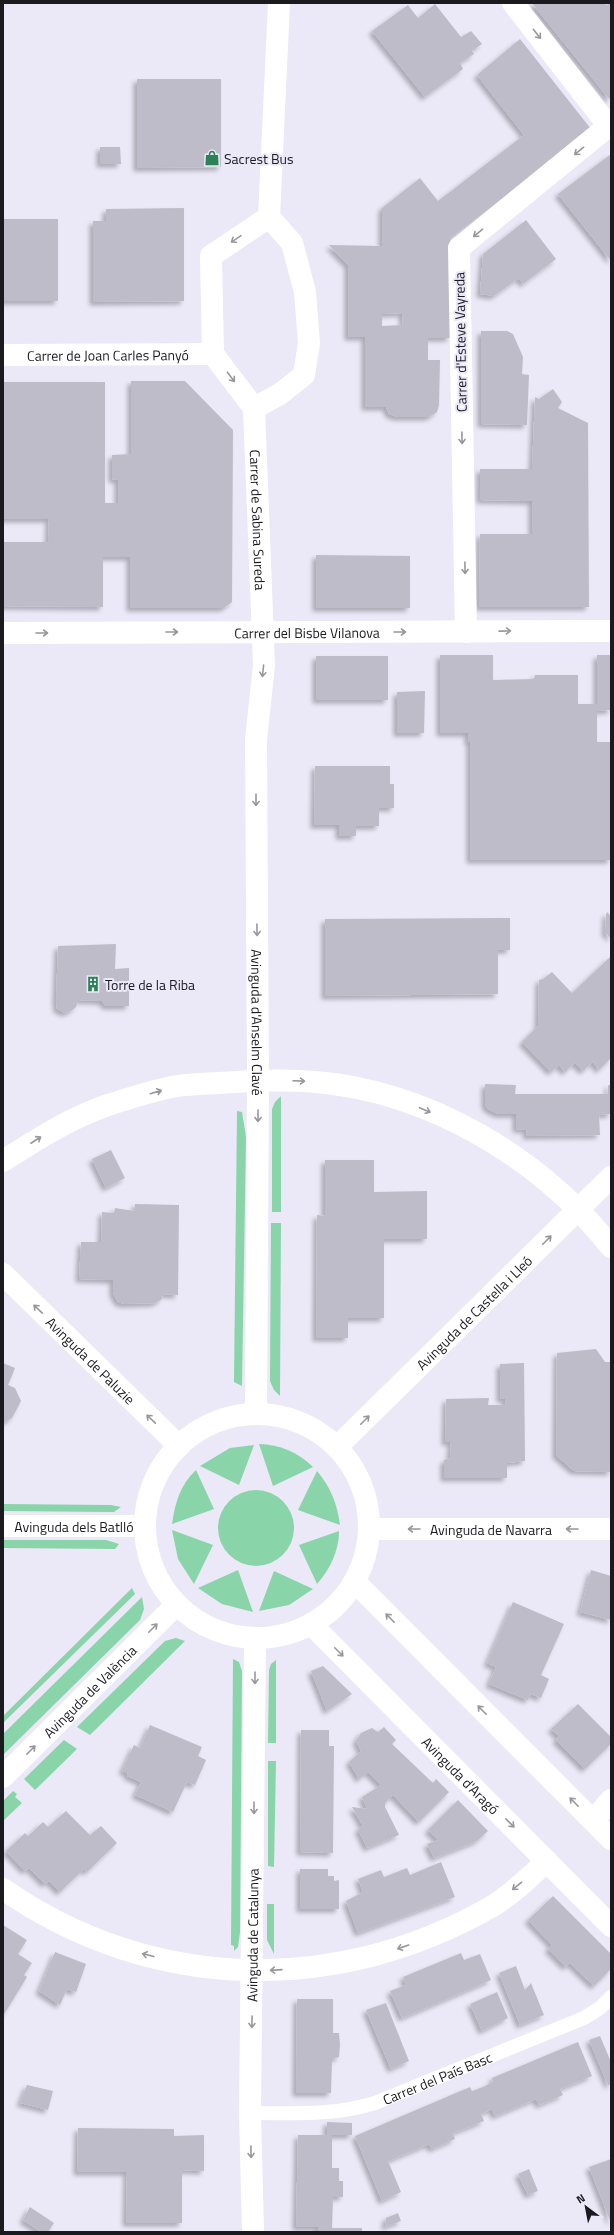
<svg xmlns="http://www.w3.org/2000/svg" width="614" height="2235" font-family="'Titillium Web',sans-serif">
<defs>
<filter id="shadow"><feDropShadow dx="-3.5" dy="3.5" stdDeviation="2" flood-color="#0004"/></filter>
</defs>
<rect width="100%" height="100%" fill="#ebe8f7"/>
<g fill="#89d4a9">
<polygon points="281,1096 281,1212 272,1212 272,1109 275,1102"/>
<polygon points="237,1111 242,1112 246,1137 242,1386 234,1382"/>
<polygon points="271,1223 281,1223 280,1396 274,1390 270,1381"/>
<path d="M259 1444C279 1444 299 1453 313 1467L273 1486Z"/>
<polygon points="254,1445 239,1485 200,1466 230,1448"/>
<path d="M196 1470 214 1509 172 1524C175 1503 180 1485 196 1470Z"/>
<path d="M317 1471C331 1488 337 1503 340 1525L298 1510Z"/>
<circle cx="256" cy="1528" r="38"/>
<polygon points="3,1504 111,1505 121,1507 114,1512 108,1512 3,1511"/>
<polygon points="172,1530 213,1545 194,1584 178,1559"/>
<path d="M339 1531C339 1551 330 1569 317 1584L299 1545Z"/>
<polygon points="3,1540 106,1540 119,1544 115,1549 3,1548"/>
<polygon points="238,1570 253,1612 222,1604 198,1588"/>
<polygon points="274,1571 313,1589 289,1605 259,1611"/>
<polygon points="132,1588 135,1594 3,1723 3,1716"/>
<polygon points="142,1597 144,1609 140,1620 4,1754 3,1734"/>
<polygon points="176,1638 185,1641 90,1735 77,1727 165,1641"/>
<polygon points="233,1659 239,1662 242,1671 240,1932 238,1947 234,1951 234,1946 231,1945"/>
<polygon points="276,1660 276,1743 268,1743 269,1670 271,1664"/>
<polygon points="64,1740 77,1749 35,1790 24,1779"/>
<polygon points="268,1761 276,1761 274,1867 268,1866"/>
<polygon points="13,1791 17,1794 15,1797 22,1803 3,1821 3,1801"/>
<polygon points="267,1904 274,1904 274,1954 267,1940"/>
</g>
<g fill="#bfbcca" fill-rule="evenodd" filter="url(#shadow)">
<polygon points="532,3 605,3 606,5 611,3 611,97 609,99"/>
<polygon points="435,4 461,37 471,31 482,44 472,51 474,54 460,63 463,69 425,97 372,31 408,5 418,18"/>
<path d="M520 39 591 129 450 239V338H428V360H440L439 405 437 412 429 417H397L389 414 386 407H365V337H348V265L329 245 382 246V208L420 178 438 201 524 135 477 75ZM402 313 403 325 382 326V314Z"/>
<polygon points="137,79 221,79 221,167 137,168"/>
<polygon points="100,147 120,147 121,164 100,164"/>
<polygon points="611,154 611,261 558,194"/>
<polygon points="184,208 184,301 93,302 93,221 106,221 106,209"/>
<rect x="3" y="219" width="55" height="82"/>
<polygon points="526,220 556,259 523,284 519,278 494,296 480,294 483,254"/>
<polygon points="481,331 507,331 513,334 523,357 522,374 529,375 527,425 481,424"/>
<polygon points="131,381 185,381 233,430 232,602 224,608 130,608 130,557 103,557 103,607 3,606 3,542 48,542 49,519 3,519 3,382 105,382 105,503 118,503 118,480 112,479 112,455 131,454"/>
<polygon points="553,389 562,402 558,408 588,423 589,607 479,607 480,534 532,534 532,501 480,500 480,469 532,469 535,397 539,399"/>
<polygon points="316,555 410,556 410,608 316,608"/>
<polygon points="440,655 493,655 493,680 534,679 535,675 578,675 578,704 597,704 597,655 611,655 611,710 597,711 597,742 611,742 611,860 470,860 470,742 468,742 468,733 440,733"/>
<rect x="316" y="656" width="72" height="44"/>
<polygon points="425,691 424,733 397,733 397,692"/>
<polygon points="315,766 390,766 390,784 394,784 394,808 379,808 379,826 356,826 356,836 339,836 339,825 314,825"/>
<polygon points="608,912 609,915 611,913 611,939 605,932 606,914"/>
<polygon points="510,918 510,950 498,950 498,994 325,996 325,919"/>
<polygon points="116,944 115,969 129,968 129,1006 106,1006 102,1001 78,1000 76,1007 71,1011 65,1013 57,1009 56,1000 58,946"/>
<polygon points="611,956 611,1058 599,1070 593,1062 583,1071 575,1063 565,1072 559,1065 551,1072 522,1042 538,1026 539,980 543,979 552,972 572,993"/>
<polygon points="485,1084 516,1085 515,1094 608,1094 608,1085 611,1085 611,1114 599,1115 600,1135 526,1136 527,1130 516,1129 516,1114 498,1114 488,1109 485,1104"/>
<polygon points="111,1150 125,1178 106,1188 92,1159"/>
<polygon points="325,1160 374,1160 374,1192 427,1191 427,1239 384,1239 384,1318 348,1318 348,1338 316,1338 317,1215 325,1216"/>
<polygon points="135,1204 179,1205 178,1295 163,1294 161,1300 155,1303 124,1304 118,1302 113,1293 113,1280 79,1279 81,1242 101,1242 102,1212 114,1213 115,1208 135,1211"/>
<polygon points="596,1349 605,1362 611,1362 611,1472 574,1471 556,1455 557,1353"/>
<polygon points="3,1363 15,1368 8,1385 15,1388 21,1401 12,1418 5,1422 3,1426"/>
<polygon points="524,1363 525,1461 507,1463 507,1478 444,1478 444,1460 450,1458 451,1442 445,1442 446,1399 489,1398 488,1405 505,1405 506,1399 500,1399 500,1364"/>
<polygon points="591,1570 611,1576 611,1620 580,1612"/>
<polygon points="513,1602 564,1624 541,1675 549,1679 541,1698 531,1694 528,1700 489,1684 496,1667 487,1663"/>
<polygon points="323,1666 352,1694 327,1711 311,1671"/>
<polygon points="578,1704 611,1737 611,1744 585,1769 556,1740 559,1736 551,1729"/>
<polygon points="150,1725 202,1747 198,1756 206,1760 195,1785 187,1782 173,1812 135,1795 141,1782 127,1776 128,1773 122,1771 134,1745 140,1748"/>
<polygon points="384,1727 396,1740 392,1744 433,1783 436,1779 449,1792 419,1822 393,1795 385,1803 385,1807 399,1835 367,1848 358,1829 363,1826 352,1807 367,1809 362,1797 381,1785 368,1772 359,1779 349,1762 361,1751 356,1741 361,1733 372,1728 378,1732"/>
<polygon points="301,1730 329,1730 329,1746 334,1746 333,1853 300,1852"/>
<polygon points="458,1800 488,1831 477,1841 434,1858 427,1844 438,1840 428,1830"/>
<polygon points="66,1811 90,1835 101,1826 117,1843 87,1872 84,1869 60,1892 49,1881 45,1884 29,1868 25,1871 6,1851 25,1833 28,1836 43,1822 48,1827"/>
<polygon points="441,1862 455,1897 358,1933 346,1901 363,1892 358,1879 381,1870 384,1877 407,1868 410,1875"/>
<polygon points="300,1869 328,1869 328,1876 334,1876 334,1881 339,1880 339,1909 300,1909"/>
<polygon points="553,1896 611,1954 611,1969 594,1986 570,1963 566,1967 548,1949 552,1945 528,1920"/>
<polygon points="3,1925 27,1940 18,1954 32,1963 24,1975 27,1977 3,2016"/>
<polygon points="55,1952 86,1964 76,1992 67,1989 60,2005 39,1991"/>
<polygon points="461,1953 464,1960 480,1954 491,1980 402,2018 390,1991 406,1985 403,1977"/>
<polygon points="516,1966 525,1990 531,1983 544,2015 520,2025 499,1973"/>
<polygon points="497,1992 508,2018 482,2031 470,2004"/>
<polygon points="297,1999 333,1999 333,2033 339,2033 340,2045 339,2057 332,2059 331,2093 296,2093"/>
<polygon points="386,2003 409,2061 391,2069 366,2010"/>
<polygon points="600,2036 611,2062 611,2084 608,2085 589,2040"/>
<polygon points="578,2042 592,2076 560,2089 563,2095 539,2105 536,2099 495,2116 492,2109 481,2114 484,2121 453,2133 455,2139 432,2149 429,2144 388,2161 401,2192 382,2201 355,2136 470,2087 472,2091 483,2087 493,2082 492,2078"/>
<polygon points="27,2085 53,2091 48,2110 20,2103"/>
<polygon points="327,2122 352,2123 352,2135 332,2135 332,2168 339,2168 339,2181 343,2181 343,2197 333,2197 332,2228 362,2228 362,2232 318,2232 318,2227 296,2227 298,2135 327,2135"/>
<polygon points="78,2128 174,2129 174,2136 204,2135 204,2171 182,2170 182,2223 126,2223 127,2172 77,2172"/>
<polygon points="611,2159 611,2223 589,2167"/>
<polygon points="529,2169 538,2191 528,2195 518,2174"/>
<polygon points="30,2207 54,2223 48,2232 41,2232 23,2220"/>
<polygon points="398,2213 401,2221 385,2227 386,2218"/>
</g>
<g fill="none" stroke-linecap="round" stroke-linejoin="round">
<path stroke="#fff" stroke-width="14" id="s1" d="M250 2113C292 2113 334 2116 375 2103L584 2018 600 2008 611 1997"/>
<g stroke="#fff" stroke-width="22">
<polyline points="513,3 611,129"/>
<polyline points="269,217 279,3"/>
<path id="s2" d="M3 355 213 354"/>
<path id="s3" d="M254 408 264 665 256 740 258 1080 256 1413"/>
<polyline points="254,408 213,354 211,256 269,217"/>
<polyline points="254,408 280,394 304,375 309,343 305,292 292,243 269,217"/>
<polyline points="466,632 459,248 611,124"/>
<path id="s4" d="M3 633 611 631"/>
<path d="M3 1161C36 1140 70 1118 108 1105 130 1098 154 1090 177 1086 190 1084 204 1084 218 1083 250 1081 283 1079 316 1082 430 1092 541 1158 611 1247"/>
<path id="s5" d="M3 1274 179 1446"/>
<circle cx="257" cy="1526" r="112"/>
<path id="s6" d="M337 1447 611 1177"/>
<path id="s7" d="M3 1526H145"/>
<path id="s8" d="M370 1529H611"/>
<polyline points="357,1584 611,1839"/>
<path id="s9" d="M311 1624 611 1926"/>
<path id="s10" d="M3 1777 176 1605"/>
<polyline points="593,1821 611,1800"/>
<path d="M3 1889C151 1992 335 1996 491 1907 510 1896 531 1876 547 1861"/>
<path id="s11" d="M253 2232 250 2113 255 1639"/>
</g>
</g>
<defs><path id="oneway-shaft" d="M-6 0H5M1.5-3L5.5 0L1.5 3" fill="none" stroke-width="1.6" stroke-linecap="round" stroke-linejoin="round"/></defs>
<g stroke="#98989a">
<use href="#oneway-shaft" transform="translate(537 34) rotate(52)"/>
<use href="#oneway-shaft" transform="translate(579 151) rotate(141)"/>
<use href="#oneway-shaft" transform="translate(478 233) rotate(141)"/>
<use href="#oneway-shaft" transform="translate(236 239) rotate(146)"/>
<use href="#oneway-shaft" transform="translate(231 377) rotate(53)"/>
<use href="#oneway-shaft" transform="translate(462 438) rotate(89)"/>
<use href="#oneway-shaft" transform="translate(465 568) rotate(89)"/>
<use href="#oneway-shaft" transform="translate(505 631) rotate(-1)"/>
<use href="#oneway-shaft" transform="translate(172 632)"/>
<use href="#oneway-shaft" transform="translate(400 632)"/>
<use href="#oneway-shaft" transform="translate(42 633)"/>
<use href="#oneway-shaft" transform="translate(263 671) rotate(96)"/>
<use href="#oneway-shaft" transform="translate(256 800) rotate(90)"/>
<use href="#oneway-shaft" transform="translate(257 930) rotate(89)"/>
<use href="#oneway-shaft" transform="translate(299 1081) rotate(2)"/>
<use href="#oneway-shaft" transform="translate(156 1092) rotate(-16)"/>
<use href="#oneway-shaft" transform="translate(425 1110) rotate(23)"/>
<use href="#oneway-shaft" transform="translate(258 1116) rotate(90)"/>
<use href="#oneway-shaft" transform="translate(36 1140) rotate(-33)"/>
<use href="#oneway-shaft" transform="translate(547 1240) rotate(-45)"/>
<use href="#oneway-shaft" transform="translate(38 1309) rotate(-136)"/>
<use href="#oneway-shaft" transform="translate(151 1419) rotate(-136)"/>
<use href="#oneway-shaft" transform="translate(365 1420) rotate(-45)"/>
<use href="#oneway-shaft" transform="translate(414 1529) rotate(180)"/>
<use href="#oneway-shaft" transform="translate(572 1529) rotate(180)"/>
<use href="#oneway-shaft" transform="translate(390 1618) rotate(-135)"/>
<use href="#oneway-shaft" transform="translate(153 1628) rotate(-45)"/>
<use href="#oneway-shaft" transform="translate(339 1652) rotate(45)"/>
<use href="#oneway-shaft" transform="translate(255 1678) rotate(90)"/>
<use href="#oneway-shaft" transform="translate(482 1710) rotate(-135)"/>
<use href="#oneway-shaft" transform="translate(31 1750) rotate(-45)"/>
<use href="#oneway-shaft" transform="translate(574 1802) rotate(-135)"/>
<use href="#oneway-shaft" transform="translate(254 1808) rotate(90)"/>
<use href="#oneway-shaft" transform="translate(510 1823) rotate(45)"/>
<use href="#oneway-shaft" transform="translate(517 1886) rotate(141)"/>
<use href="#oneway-shaft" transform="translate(403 1947) rotate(161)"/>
<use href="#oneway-shaft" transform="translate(148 1955) rotate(-166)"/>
<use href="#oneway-shaft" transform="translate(276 1970) rotate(176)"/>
<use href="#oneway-shaft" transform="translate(252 2022) rotate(91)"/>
<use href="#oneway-shaft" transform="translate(251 2152) rotate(89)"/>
</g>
<defs>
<g id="shop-bare" transform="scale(1.2)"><path d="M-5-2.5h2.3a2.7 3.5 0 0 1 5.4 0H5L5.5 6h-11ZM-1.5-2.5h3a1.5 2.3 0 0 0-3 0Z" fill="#2a8256" stroke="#ebe8f7" stroke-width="2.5" paint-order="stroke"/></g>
<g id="building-bare" transform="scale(1.2)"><path d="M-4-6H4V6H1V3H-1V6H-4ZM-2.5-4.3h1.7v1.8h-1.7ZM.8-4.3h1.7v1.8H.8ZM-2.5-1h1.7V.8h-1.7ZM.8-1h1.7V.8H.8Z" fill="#2a8256" stroke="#ebe8f7" stroke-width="2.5" paint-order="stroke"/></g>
</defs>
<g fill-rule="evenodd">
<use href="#shop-bare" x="212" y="158"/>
<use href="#building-bare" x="93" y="984"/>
</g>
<g text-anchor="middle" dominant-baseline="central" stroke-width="4" stroke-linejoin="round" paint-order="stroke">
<g font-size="14" fill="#1b1a1f" stroke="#ebe8f7" text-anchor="start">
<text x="224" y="158">Sacrest Bus</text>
<text x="105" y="984">Torre de la Riba</text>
</g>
<g font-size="14" fill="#1b1a1f" stroke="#ebe8f7">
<text transform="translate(460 342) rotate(-91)">Carrer d'Esteve Vayreda</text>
<text stroke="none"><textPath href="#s2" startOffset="105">Carrer de Joan Carles Panyó</textPath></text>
<text stroke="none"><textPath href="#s3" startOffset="112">Carrer de Sabina Sureda</textPath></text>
<text stroke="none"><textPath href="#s4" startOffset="304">Carrer del Bisbe Vilanova</textPath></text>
<text stroke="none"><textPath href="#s3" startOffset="615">Avinguda d'Anselm Clavé</textPath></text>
<text stroke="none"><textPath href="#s6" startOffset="192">Avinguda de Castella i Lleó</textPath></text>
<text stroke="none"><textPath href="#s5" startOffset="123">Avinguda de Paluzie</textPath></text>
<text stroke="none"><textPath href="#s7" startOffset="71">Avinguda dels Batlló</textPath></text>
<text stroke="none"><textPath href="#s8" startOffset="121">Avinguda de Navarra</textPath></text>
<text stroke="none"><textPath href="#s10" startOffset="122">Avinguda de València</textPath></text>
<text stroke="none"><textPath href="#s9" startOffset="213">Avinguda d'Aragó</textPath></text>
<text stroke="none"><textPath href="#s11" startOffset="297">Avinguda de Catalunya</textPath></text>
<text stroke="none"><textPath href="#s1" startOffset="193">Carrer del País Basc</textPath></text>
</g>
</g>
<rect width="614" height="2235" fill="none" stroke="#1b1a1f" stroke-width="8"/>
<g transform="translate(586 2207) rotate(328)" stroke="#ebe8f7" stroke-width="3" paint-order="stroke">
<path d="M0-3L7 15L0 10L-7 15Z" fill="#1b1a1f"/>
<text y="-6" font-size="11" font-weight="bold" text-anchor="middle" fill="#1b1a1f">N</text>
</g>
</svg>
